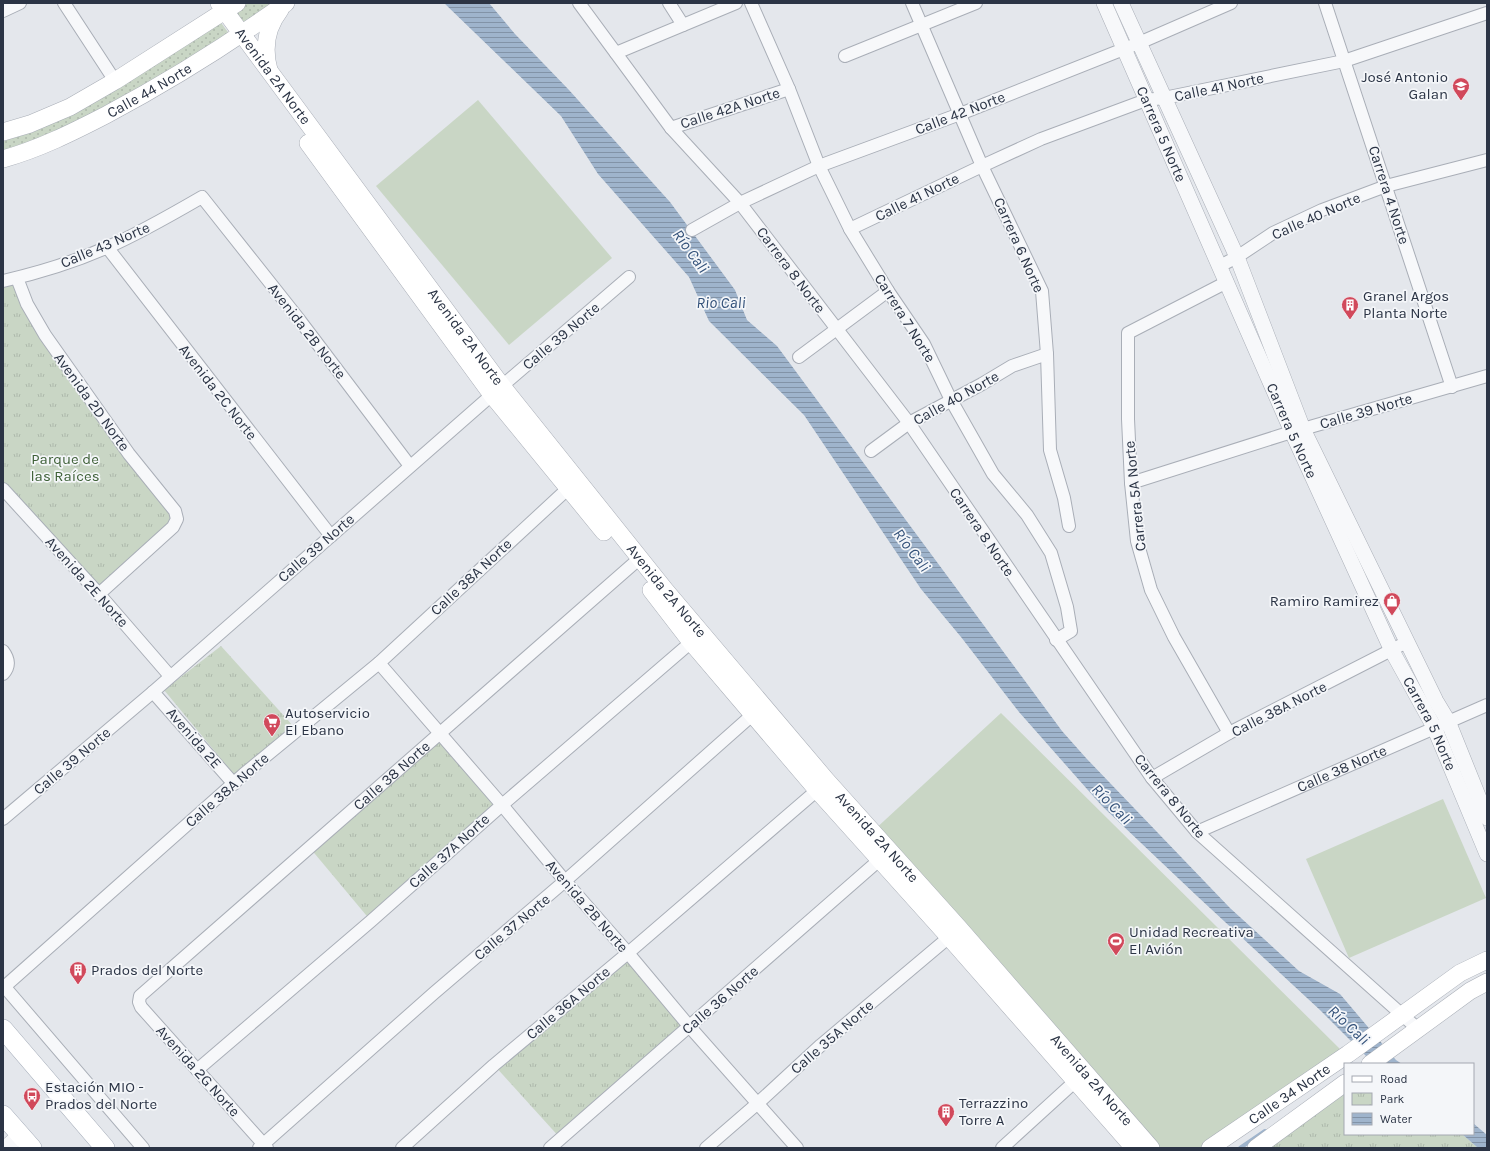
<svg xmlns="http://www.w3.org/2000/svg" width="1490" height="1151" font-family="Karla,sans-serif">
<defs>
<pattern id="grass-dots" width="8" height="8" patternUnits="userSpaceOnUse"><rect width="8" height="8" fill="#c9d6c5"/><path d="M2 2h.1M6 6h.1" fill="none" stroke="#adb8ab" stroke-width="1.8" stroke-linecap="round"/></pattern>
<pattern id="park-tufts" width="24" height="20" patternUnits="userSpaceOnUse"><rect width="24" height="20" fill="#c9d6c5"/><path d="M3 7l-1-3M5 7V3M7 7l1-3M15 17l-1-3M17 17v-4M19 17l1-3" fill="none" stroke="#adb8ab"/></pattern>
<pattern id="water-rules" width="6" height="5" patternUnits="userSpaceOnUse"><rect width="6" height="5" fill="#9fb4cc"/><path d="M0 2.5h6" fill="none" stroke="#8293a7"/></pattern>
</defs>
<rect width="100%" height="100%" fill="#e4e7ec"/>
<g fill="url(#grass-dots)">
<polygon points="237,3 286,3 241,34 224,11"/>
<polygon points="216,16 233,39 188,67 3,159 3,132 30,124"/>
</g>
<g fill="url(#park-tufts)">
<polygon points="17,278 27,304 177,519 99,594 3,489 3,281"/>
<polygon points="221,646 294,727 236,777 164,690"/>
<polygon points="440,734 502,805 371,921 310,848"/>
<polygon points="628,953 689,1026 561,1139 494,1065"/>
<polygon points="1345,1083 1345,1134 1462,1134 1478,1148 1256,1148"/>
</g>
<g fill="#c9d6c5">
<polygon points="478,100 612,258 509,345 376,186"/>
<polygon points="1001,713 1341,1050 1210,1148 1151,1148 872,832"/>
<polygon points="1443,799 1486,898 1349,958 1306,859"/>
</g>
<g fill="url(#water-rules)">
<polygon points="444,3 489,3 515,34 569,90 670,202 735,290 747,320 777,346 1062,731 1086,758 1230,908 1299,971 1340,994 1396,1060 1402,1064 1376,1064 1367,1057 1320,1010 1197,896 1102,806 1019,712 961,637 921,589 804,415 709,321 689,277 598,174 561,116"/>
<polygon points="1473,1123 1487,1135 1487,1148 1478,1148 1462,1134 1473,1134"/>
</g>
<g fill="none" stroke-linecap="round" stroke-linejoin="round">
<polyline stroke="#9fb4cc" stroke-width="4" points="1240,1148 1265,1131"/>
<g stroke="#a9aeb7" stroke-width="14">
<g id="minor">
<polyline points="64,3 115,81"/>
<polyline points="579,3 671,128 740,203 909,423 1152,778 1197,832 1418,1029"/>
<polyline points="669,3 683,25"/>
<polyline points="751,3 789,89 819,166 850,229 888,291 924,344 951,400 993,474 1027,515 1051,553 1067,607 1071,631 1056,640"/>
<polyline points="912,3 982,166 1042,291 1047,354 1050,450 1064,498 1069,526"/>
<polyline points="1325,3 1452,387"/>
<polyline points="3,11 20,3"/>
<polyline points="616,53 736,3"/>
<polyline points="845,56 976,3"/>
<polyline points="671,128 789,89"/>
<polyline points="850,229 982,166 1041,139 1146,100 1164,98 1344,61 1487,13"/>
<polyline points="692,230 740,203 819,166 960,114 1139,43 1231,3"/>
<polyline points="107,247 331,536"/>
<polyline points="1220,266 1237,257 1273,233 1322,210 1386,186 1487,160"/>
<polyline points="17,278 27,304 45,335 129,454 175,511 177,519 173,527 99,594"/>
<path d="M3 281C38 273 74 262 108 247 140 233 171 215 202 197L298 318 410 466"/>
<polyline points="1227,282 1128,333 1128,419 1131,483 1137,541 1151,590 1174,637 1229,733"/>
<polyline points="799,357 888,291"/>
<polyline points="871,451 909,423 982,384 1012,366 1047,354"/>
<polyline points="1131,483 1282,435 1487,376"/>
<polyline points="3,489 99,594 170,676"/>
<path d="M3 651C9 659 10 667 3 674"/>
<polyline points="379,663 502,805 565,881 628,953 689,1026 797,1148"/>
<polyline points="153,692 234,784"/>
<polyline points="1152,778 1229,733 1407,642"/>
<polyline points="3,819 153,692 502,386 629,277"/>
<path id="s1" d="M1197 832 1487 705"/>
<polyline points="3,985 143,1148"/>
<polyline points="3,988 244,774 379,663 574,483"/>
<polyline points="197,1070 371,921 502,805 696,638"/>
<polyline points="259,1148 434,993 565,881 759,709"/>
<path id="s2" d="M267 1148 141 1007 139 1002 140 996 640 558"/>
<polyline points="402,1148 494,1065 628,953 822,786"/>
<polyline points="550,1148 885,855"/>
<polyline points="706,1148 758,1103 821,1045 954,933"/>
<polyline points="1002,1148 1081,1076"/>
</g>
</g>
<g stroke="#a9aeb7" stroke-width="16">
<g id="tertiary">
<path id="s3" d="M1104 3 1292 432 1392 651 1434 727 1487 854"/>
<polyline points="1121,3 1237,257 1303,429 1436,701 1448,721 1487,818"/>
<polyline points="5,1148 20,1135"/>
</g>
</g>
<g stroke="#a9aeb7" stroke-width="18">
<g id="secondary">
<path id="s4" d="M219 3 502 386 666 591 827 781 959 928 1151 1148"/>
<path d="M269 70C263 48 266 28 280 10"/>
<polyline points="3,132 30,124 70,107 115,81 237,3"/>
<polyline points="308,143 492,395 604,532"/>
<path id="s5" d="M3 159C39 149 73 132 106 115 168 82 229 44 286 3"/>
<polyline points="651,590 691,642 817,790 949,937 1134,1148"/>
<polyline points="1370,1064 1470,991 1487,982"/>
<path id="s6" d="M1210 1148 1348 1054 1460 973 1487 960"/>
<polyline points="1256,1148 1345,1083"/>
</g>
</g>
<g stroke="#a3abb8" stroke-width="20">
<g id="primary">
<polyline points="3,1029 105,1148"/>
<polyline points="3,1115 32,1148"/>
</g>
</g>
<use href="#minor" stroke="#f7f8fa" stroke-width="12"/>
<use href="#tertiary" stroke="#f7f8fa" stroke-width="15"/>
<use href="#secondary" stroke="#fff" stroke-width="17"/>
<use href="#primary" stroke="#fff" stroke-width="19"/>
</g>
<defs>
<g id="school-pin" transform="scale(0.9)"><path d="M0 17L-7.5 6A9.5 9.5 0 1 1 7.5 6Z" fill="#d1495b" stroke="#f4f6f9"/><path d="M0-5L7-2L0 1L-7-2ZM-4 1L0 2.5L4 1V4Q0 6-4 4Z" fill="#fff"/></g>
<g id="building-pin" transform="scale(0.9)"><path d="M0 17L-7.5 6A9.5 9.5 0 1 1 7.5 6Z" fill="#d1495b" stroke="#f4f6f9"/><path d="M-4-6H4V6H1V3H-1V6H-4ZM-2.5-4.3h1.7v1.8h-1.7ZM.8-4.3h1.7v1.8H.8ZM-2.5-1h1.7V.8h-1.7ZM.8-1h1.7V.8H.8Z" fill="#fff"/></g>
<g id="shop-pin" transform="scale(0.9)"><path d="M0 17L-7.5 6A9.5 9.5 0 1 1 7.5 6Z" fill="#d1495b" stroke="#f4f6f9"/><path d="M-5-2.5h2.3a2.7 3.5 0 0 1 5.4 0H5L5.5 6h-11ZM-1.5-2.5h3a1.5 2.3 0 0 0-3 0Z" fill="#fff"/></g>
<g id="supermarket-pin" transform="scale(0.9)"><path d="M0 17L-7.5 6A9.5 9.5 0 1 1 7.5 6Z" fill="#d1495b" stroke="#f4f6f9"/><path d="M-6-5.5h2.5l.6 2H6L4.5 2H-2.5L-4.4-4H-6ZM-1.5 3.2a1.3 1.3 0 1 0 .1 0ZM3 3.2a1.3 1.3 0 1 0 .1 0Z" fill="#fff"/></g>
<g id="stadium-pin" transform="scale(0.9)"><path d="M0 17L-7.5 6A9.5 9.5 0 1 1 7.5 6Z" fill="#d1495b" stroke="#f4f6f9"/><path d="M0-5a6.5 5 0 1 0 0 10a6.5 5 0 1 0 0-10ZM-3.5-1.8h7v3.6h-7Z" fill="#fff"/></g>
<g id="bus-pin" transform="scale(0.9)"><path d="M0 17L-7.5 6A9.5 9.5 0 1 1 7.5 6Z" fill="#d1495b" stroke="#f4f6f9"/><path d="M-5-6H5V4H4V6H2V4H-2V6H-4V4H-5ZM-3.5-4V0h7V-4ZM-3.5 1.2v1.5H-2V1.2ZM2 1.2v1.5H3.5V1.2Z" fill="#fff"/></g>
</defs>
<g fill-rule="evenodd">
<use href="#school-pin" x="1461" y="86"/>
<use href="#building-pin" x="1350" y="305"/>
<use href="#shop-pin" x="1392" y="601"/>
<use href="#supermarket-pin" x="272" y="722"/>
<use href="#stadium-pin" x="1116" y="941"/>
<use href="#building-pin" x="78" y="970"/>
<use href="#bus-pin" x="32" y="1096"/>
<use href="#building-pin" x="946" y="1112"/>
</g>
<g text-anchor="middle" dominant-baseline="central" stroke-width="3.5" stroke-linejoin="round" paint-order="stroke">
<g font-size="15" fill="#2b3445" stroke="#f4f6f9">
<text stroke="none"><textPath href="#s4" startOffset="91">Avenida 2A Norte</textPath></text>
<text transform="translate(1219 87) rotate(-12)">Calle 41 Norte</text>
<text stroke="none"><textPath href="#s5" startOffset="162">Calle 44 Norte</textPath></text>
<text transform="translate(730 108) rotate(-18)">Calle 42A Norte</text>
<text transform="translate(960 113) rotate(-21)">Calle 42 Norte</text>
<text stroke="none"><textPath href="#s3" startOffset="143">Carrera 5 Norte</textPath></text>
<text transform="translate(1389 195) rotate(72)">Carrera 4 Norte</text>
<text transform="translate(917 197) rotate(-26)">Calle 41 Norte</text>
<text transform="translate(1316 216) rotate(-24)">Calle 40 Norte</text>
<text transform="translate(105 245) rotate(-23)">Calle 43 Norte</text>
<text transform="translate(1019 245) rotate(66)">Carrera 6 Norte</text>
<text transform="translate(791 270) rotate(53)">Carrera 8 Norte</text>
<text transform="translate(905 318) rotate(58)">Carrera 7 Norte</text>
<text transform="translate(307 331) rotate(52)">Avenida 2B Norte</text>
<text stroke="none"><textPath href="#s4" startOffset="415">Avenida 2A Norte</textPath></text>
<text transform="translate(561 336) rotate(-40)">Calle 39 Norte</text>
<text transform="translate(218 392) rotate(52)">Avenida 2C Norte</text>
<text transform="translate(956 398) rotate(-29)">Calle 40 Norte</text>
<text transform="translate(92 402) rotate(54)">Avenida 2D Norte</text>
<text transform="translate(1366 411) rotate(-16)">Calle 39 Norte</text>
<text stroke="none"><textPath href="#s3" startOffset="467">Carrera 5 Norte</textPath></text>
<text transform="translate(1135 496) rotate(-96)">Carrera 5A Norte</text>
<text transform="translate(982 532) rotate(56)">Carrera 8 Norte</text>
<text transform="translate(316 548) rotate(-41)">Calle 39 Norte</text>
<text transform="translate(471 577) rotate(-43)">Calle 38A Norte</text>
<text transform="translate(87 582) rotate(48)">Avenida 2E Norte</text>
<text stroke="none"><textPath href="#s4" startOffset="739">Avenida 2A Norte</textPath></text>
<text transform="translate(1279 709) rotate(-27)">Calle 38A Norte</text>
<text stroke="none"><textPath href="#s3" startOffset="791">Carrera 5 Norte</textPath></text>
<text transform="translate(194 738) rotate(49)">Avenida 2E</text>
<text transform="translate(72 761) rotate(-40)">Calle 39 Norte</text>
<text stroke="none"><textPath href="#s1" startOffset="158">Calle 38 Norte</textPath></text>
<text stroke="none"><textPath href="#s2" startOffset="535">Calle 38 Norte</textPath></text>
<text transform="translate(227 790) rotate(-41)">Calle 38A Norte</text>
<text transform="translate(1170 796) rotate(51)">Carrera 8 Norte</text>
<text stroke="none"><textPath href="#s4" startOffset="1063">Avenida 2A Norte</textPath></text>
<text transform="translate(449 851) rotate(-42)">Calle 37A Norte</text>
<text transform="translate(587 906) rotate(49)">Avenida 2B Norte</text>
<text transform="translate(512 927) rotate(-40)">Calle 37 Norte</text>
<text transform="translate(720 1000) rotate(-41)">Calle 36 Norte</text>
<text transform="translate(568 1003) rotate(-40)">Calle 36A Norte</text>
<text transform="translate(832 1037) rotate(-41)">Calle 35A Norte</text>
<text transform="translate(198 1071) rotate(48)">Avenida 2G Norte</text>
<text stroke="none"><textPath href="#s4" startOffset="1387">Avenida 2A Norte</textPath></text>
<text stroke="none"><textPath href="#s6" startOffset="96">Calle 34 Norte</textPath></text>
</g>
<g font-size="15" fill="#2b3445" stroke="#f4f6f9" text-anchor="start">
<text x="1448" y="77" text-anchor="end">José Antonio<tspan x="1448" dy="17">Galan</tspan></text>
<text x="1363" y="296">Granel Argos<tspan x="1363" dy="17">Planta Norte</tspan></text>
<text x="1379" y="601" text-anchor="end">Ramiro Ramirez</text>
<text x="285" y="713">Autoservicio<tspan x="285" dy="17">El Ebano</tspan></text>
<text x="1129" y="932">Unidad Recreativa<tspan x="1129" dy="17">El Avión</tspan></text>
<text x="91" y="970">Prados del Norte</text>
<text x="45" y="1087">Estación MIO -<tspan x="45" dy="17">Prados del Norte</tspan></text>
<text x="959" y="1103">Terrazzino<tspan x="959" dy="17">Torre A</tspan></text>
</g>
<g font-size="15" fill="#3f6138" stroke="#f4f6f9">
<text x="65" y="459">Parque de<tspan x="65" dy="17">las Raíces</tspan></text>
</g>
<g font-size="16" font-style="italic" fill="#34527a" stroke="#f4f6f9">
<text transform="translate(691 251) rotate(54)">Río Cali</text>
<text x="721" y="302">Rio Cali</text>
<text transform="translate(912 550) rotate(53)">Río Cali</text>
<text transform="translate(1112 804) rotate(46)">Río Cali</text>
<text transform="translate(1349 1025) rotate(43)">Río Cali</text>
</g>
</g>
<rect width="1490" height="1151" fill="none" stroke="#2b3445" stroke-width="8"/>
<rect x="1344" y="1063" width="130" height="72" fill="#f4f6f9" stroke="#a4a8b1"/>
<rect x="1352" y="1076" width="20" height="6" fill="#ffffff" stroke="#a4a8b1"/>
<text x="1380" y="1083" font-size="12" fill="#2b3445">Road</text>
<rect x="1352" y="1093" width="20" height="12" fill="url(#park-tufts)" stroke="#a4a8b1"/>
<text x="1380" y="1103" font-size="12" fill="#2b3445">Park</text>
<rect x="1352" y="1113" width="20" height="12" fill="url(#water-rules)" stroke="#a4a8b1"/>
<text x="1380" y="1123" font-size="12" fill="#2b3445">Water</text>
</svg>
